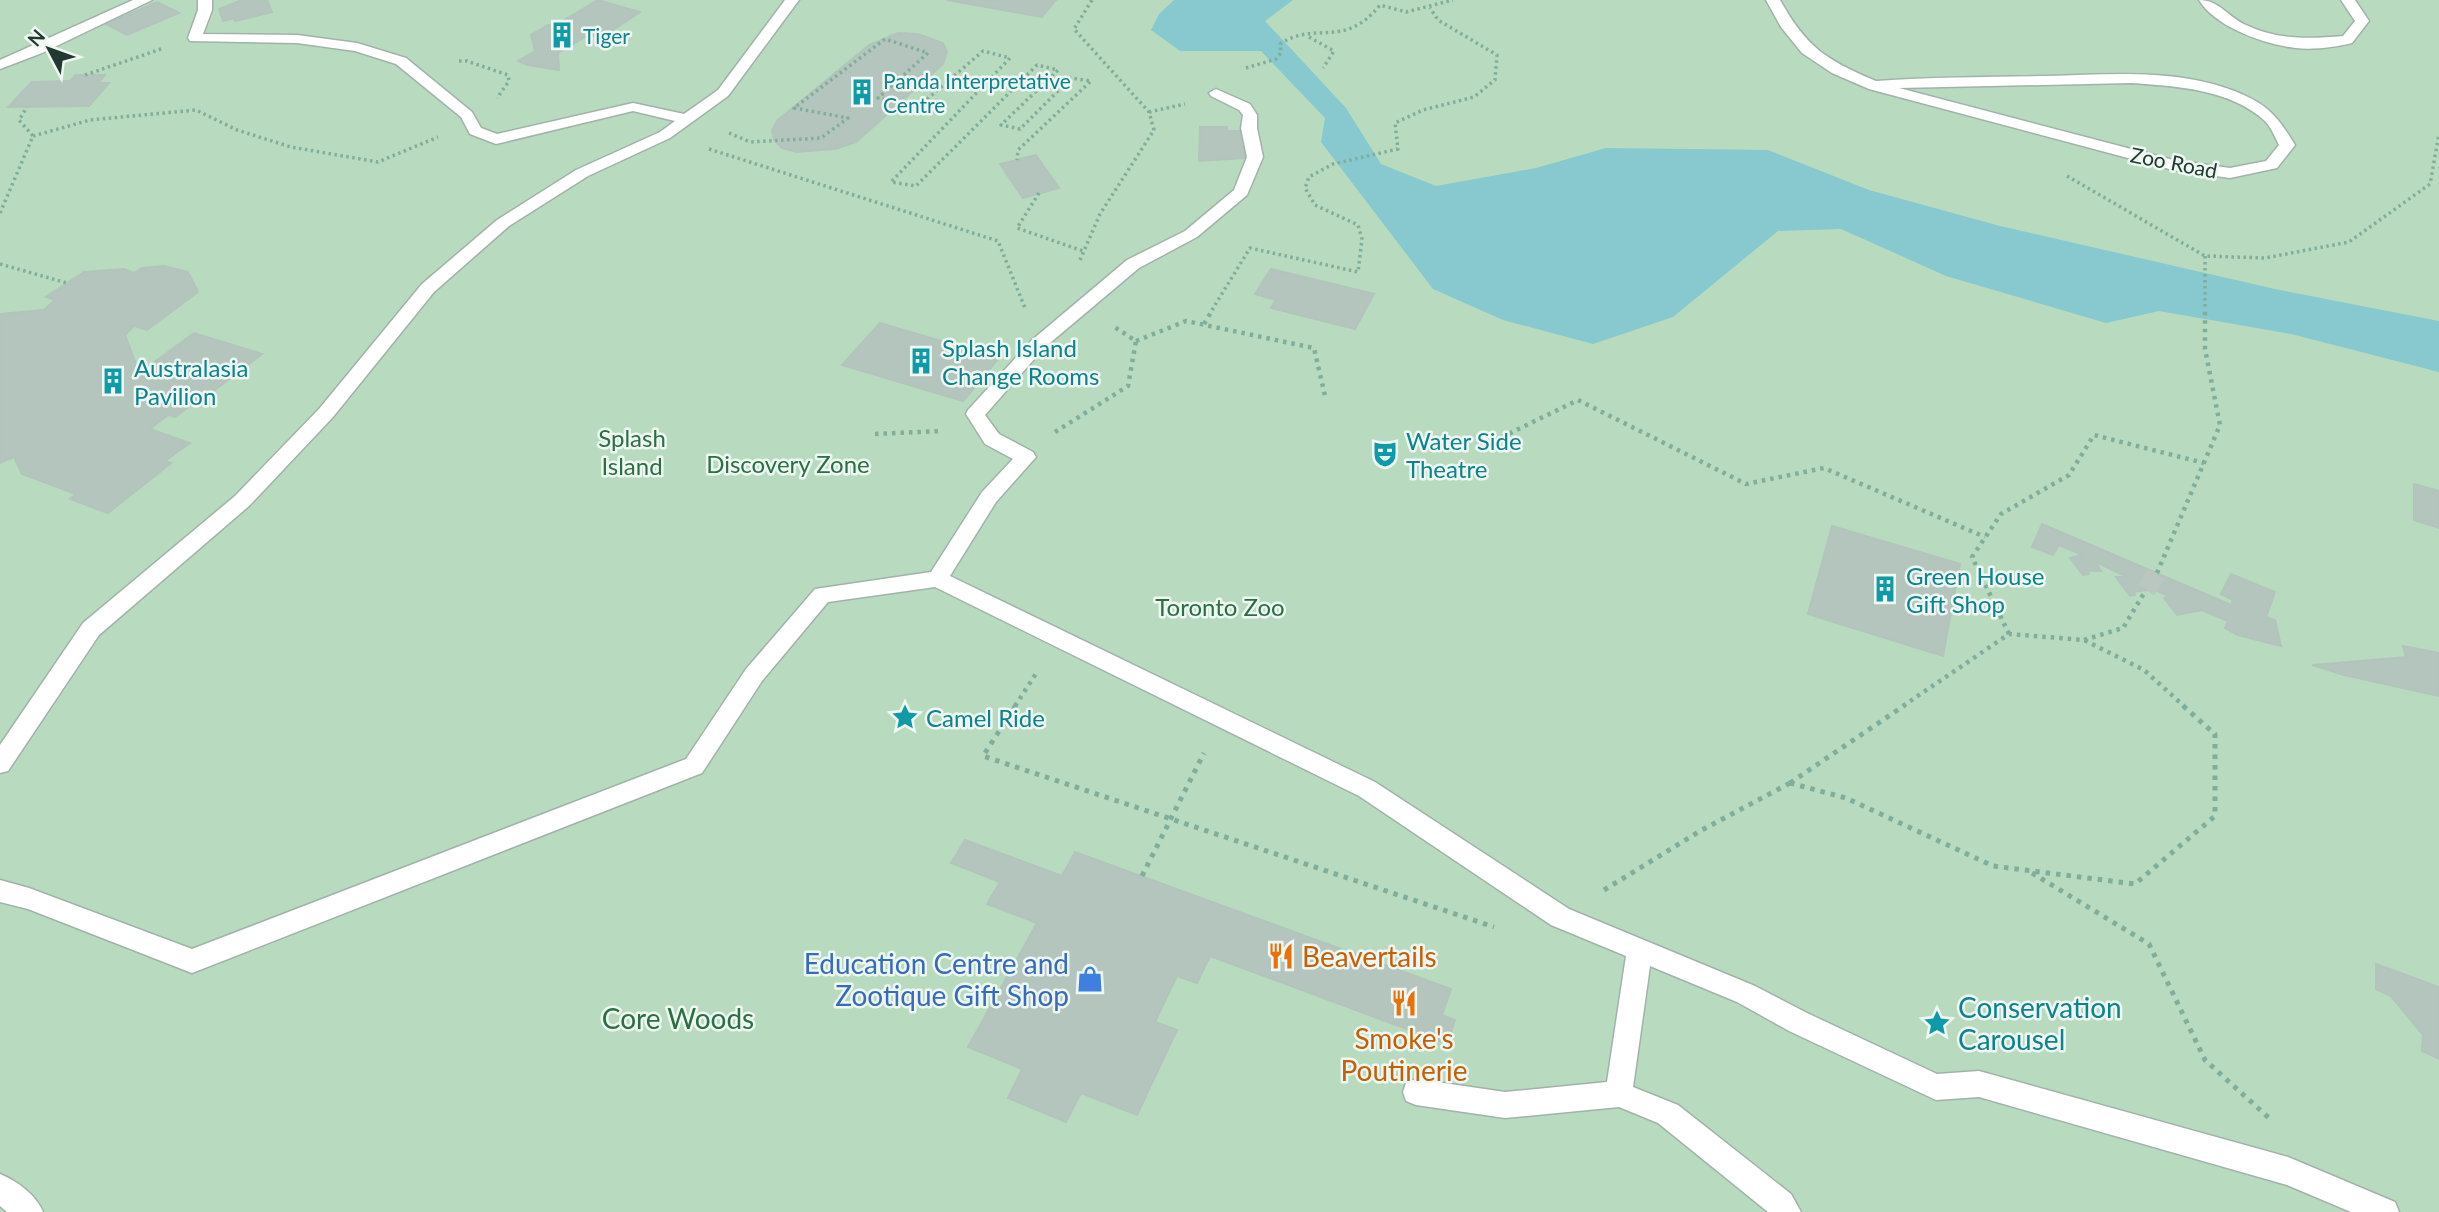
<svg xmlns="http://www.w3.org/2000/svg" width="2439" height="1212" font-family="Lato,sans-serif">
<rect width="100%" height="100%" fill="#dfeae4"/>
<rect fill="#b8dbbf" x="0" y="0" width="2439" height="1212"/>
<polygon fill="#87c9cf" points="1174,0 1293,0 1265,21 1346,108 1381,164 1436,186 1536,168 1606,148 1768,150 1869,190 2000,226 2275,289 2439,321 2439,372 2291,334 2159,311 2106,323 1946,276 1841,229 1778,231 1673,317 1593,344 1503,320 1433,289 1321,142 1325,118 1261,51 1180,51 1151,30 1159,14"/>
<g fill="#b4c5bd" stroke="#b2c4bb" stroke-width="2">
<polygon points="242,0 267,0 272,12 235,21 234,18 223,21 219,9"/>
<polygon points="598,0 640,12 608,33 585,37 558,53 559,70 528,65 518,61 535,51 531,35 548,25 554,26"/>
<polygon points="947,0 1056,0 1042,17"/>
<polygon points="157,2 179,13 127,35 106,24"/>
<polygon points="898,33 918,34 943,43 947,52 943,64 856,142 835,149 797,152 782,148 774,140 772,130 778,120 869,45"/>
<polygon points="76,75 105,75 98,83 109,83 89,106 8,107 32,82 70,81"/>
<polygon points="1200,127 1227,127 1227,131 1244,131 1244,158 1199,161"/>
<polygon points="1036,155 1059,188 1023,198 1000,164"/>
<polygon points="164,266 188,272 198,292 147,330 134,326 125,335 136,364 149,366 194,333 262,354 206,397 203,396 175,417 168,415 150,429 190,443 165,461 171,463 108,513 70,499 76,494 22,474 14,457 0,463 0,314 44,310 55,300 46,297 84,272 124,269 134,273 142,268"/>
<polygon points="1271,269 1292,274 1374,294 1355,329 1271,308 1276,300 1255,294"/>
<polygon points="880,323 999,358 963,401 842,365"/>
<polygon points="2414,484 2439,491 2439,528 2414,520"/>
<polygon points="2042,524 2231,605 2233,600 2221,594 2231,574 2275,592 2266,617 2275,620 2281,646 2238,635 2225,628 2228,621 2202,610 2177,615 2164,598 2170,597 2153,589 2134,592 2135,595 2130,596 2116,577 2127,577 2098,563 2096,563 2101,571 2087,571 2089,574 2083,575 2070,558 2083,555 2059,545 2053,555 2032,547"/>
<polygon points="1832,526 1960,564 1943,656 1808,614"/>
<polygon points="2403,646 2439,653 2439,696 2344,675 2312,665 2406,657"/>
<polygon points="965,840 1062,876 1075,852 1451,989 1442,1015 1455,1020 1447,1044 1210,956 1197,983 1177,976 1155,1022 1177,1030 1137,1115 1081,1093 1066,1122 1008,1098 1022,1069 968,1047 1037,923 987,904 1000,882 951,863"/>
<polygon points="2376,964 2439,987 2439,1059 2422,1051 2423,1035 2391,996 2376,989"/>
</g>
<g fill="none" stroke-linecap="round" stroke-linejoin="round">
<polyline stroke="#b9c7c0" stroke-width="19" stroke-dasharray="19 10" stroke-linecap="butt" points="2146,590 2157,573"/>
<g stroke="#a2b2ab" stroke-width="3">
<g id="minor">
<polygon points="133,0 152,0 42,53 0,69 0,60"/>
<polygon points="198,0 212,0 212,10 203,34 297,35 357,43 406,58 472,112 481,128 497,134 633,103 684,114 718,90 785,0 799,0 728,96 670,138 588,176 509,226 434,292 333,417 249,506 99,635 8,771 0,773 0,745 83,623 235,496 319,409 422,284 497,220 576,170 660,132 675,121 633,111 496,144 470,134 461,117 396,64 355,51 297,43 190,41 188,38 198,10"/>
<path d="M1766 0H1780C1807 48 1826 60 1876 81 1933 77 1990 77 2047 76 2114 74 2190 67 2252 99 2273 110 2283 125 2295 145L2277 168 2230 178 2173 170 1869 89 1832 73 1802 53 1781 27ZM2131 83C2176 86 2230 89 2265 121 2271 127 2275 137 2279 145L2266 161 2230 168 2173 160 1899 88Z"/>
<path d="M2199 0C2219 0 2228 17 2246 25 2278 40 2309 39 2343 36L2355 21 2341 0H2355L2369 21 2352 43C2336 47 2313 50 2296 48 2266 45 2215 27 2199 0Z"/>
<polygon points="1216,89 1250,104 1257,115 1257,128 1263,157 1247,195 1197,237 1139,268 1044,348 985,415 999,434 1033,452 1036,457 996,502 950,576 1375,782 1569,909 1755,986 1807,1013 1937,1074 1979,1071 2288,1157 2395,1202 2399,1212 2351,1212 2287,1185 1979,1097 1936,1100 1789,1031 1737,1002 1650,966 1633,1087 1678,1105 1791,1194 1801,1212 1768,1212 1658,1123 1619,1107 1505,1118 1416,1105 1406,1101 1403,1092 1406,1083 1416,1079 1505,1092 1607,1082 1626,956 1551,925 1359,796 935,587 828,602 762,681 702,773 192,973 28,909 0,902 0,880 29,888 192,949 686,759 746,669 815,589 931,572 982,492 1013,459 985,444 966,414 968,410 1032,340 1127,260 1185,231 1234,190 1247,157 1241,128 1243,115 1239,110 1211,96 1209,93"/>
<path d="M0 1174C17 1181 36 1195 43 1212H7L0 1206Z"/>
</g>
</g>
<g stroke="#80ae9c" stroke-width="3.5" stroke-dasharray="2.5 3.5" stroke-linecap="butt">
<polyline points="1309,37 1334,51 1323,68"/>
<polyline points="459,61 467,61 508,75 509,81 497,98"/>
<path d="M1246 68 1276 59 1281 53 1280 44C1316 20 1344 50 1380 5L1406 12 1453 0"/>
<polyline points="85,75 164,48"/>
<polyline points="1149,112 1185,104"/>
<polyline points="729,133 750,142 821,138 848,118 794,108 885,39 928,53 878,98 918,107 983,51 1010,58 891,182 916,186 1037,65 1058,70 1001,125 1020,129 1071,78 1091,81 1018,150 1017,160"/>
<polyline points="33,136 90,120 196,110 237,130 291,147 378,162 438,137"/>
<polyline points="709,149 998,241 1025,308"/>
<polyline points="2067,176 2205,256 2265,258 2349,242 2430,184 2439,134"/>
<polyline points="1039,193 1017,228 1083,251"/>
<polyline points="0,213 33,136 19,120 27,107"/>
<polyline points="2205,256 2205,310"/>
<polyline points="1080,260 1100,214 1154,130 1149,112 1074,29 1092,0"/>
<polyline points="0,264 67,283"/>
<polyline points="1212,310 1250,248 1358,272 1362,239 1358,225 1315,205 1305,188 1309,177 1333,164 1398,149 1395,123 1423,110 1474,97 1495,80 1497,55 1438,20 1430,8"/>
</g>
<g stroke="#80ae9c" stroke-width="4.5" stroke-dasharray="3.5 5" stroke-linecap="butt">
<polyline points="1204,324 1213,309"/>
<polyline points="1136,341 1186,321 1314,348 1325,396"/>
<polyline points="1055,432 1128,386 1136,341 1113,326"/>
<polyline points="875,434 941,431"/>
<polyline points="1494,441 1578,400 1746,484 1824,468 1985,537"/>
<polyline points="2157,573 2220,425 2205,349 2205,309"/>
<polyline points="2009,634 1972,557 2001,514 2069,475 2094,435 2204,463"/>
<polyline points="2084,640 2123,628 2146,590"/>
<polyline points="1015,706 1037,672"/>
<polyline points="1903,706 2009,634 2084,640 2144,670 2184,706"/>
</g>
<g stroke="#80ae9c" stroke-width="5" stroke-dasharray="4.5 6" stroke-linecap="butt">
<polyline points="1016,705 983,756 1494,927"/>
<polyline points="1790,783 1846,798 1993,866 2135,884 2215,816 2215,734 2182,705"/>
<polyline points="1790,783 1905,705"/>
<polyline points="2032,873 2149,944 2205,1060 2269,1118"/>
<polyline points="1142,876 1204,753"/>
<polyline points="1604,890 1700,831 1790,783"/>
</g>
<use href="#minor" fill="#fff" fill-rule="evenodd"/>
</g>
<defs>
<g id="building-bare" transform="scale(2.1)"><path d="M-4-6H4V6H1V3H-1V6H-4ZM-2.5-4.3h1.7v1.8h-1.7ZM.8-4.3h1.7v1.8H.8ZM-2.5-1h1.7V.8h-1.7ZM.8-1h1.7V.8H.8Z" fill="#0f9aa8" stroke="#eff7f3" stroke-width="2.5" paint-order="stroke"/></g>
<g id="theatre-bare" transform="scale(2.1)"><path d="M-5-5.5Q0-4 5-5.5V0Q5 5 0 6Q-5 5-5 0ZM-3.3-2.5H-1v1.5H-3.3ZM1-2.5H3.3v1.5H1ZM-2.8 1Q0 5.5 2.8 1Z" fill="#0f9aa8" stroke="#eff7f3" stroke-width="2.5" paint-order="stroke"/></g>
<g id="sight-bare" transform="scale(2.1)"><path d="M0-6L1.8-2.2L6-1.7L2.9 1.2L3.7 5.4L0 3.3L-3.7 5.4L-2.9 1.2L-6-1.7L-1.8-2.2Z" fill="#0f9aa8" stroke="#eff7f3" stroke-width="2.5" paint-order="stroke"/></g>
<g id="restaurant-bare" transform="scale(2.1)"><path d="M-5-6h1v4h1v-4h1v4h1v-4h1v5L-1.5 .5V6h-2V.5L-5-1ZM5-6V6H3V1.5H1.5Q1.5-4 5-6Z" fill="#e8710a" stroke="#eff7f3" stroke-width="2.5" paint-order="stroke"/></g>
<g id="shop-bare" transform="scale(2.1)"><path d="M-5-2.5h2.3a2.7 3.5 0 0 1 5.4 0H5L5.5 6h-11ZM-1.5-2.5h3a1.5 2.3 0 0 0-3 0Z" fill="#3f7fe0" stroke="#eff7f3" stroke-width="2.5" paint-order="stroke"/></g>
</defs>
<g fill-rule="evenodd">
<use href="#building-bare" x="562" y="35"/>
<use href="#building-bare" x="862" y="92"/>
<use href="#building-bare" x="921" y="361"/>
<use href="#building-bare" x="113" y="381"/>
<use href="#theatre-bare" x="1385" y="454"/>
<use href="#building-bare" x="1885" y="589"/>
<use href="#sight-bare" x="905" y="717"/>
<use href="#restaurant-bare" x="1281" y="956"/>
<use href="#shop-bare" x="1090" y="979"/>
<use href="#restaurant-bare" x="1404" y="1003"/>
<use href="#sight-bare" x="1937" y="1023"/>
</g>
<g text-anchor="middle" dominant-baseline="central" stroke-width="5" stroke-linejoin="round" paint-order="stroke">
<g font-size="21" fill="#0d838f" stroke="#eff7f3" text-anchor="start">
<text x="583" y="35">Tiger</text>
<text x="883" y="80">Panda Interpretative<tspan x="883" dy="24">Centre</tspan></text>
</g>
<g font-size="21" fill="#203a31" stroke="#eff7f3">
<text transform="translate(2174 162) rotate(11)">Zoo Road</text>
</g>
<g font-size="24" fill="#0d838f" stroke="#eff7f3" text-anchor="start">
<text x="942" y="347">Splash Island<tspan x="942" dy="28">Change Rooms</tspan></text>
<text x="134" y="367">Australasia<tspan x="134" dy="28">Pavilion</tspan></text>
<text x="1406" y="440">Water Side<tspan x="1406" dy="28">Theatre</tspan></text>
<text x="1906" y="575">Green House<tspan x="1906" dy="28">Gift Shop</tspan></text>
<text x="926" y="717">Camel Ride</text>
</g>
<g font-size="24" fill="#2b7042" stroke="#eff7f3">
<text x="632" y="437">Splash<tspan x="632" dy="28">Island</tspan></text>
<text x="788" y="463">Discovery Zone</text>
<text x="1220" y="606">Toronto Zoo</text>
</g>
<g font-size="28" fill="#c56008" stroke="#eff7f3" text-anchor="start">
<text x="1302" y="956">Beavertails</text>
<text x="1404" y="1038" text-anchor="middle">Smoke's<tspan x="1404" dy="32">Poutinerie</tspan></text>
</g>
<g font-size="28" fill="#366cbe" stroke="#eff7f3" text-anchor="end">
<text x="1069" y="963">Education Centre and<tspan x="1069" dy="32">Zootique Gift Shop</tspan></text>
</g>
<g font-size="28" fill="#0d838f" stroke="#eff7f3" text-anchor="start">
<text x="1958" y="1007">Conservation<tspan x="1958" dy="32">Carousel</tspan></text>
</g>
<g font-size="28" fill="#2b7042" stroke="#eff7f3">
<text x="678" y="1018">Core Woods</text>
</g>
</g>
<g transform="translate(49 49) rotate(311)" stroke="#eff7f3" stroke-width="5" paint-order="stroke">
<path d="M0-5L12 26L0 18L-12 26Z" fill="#203a31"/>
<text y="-10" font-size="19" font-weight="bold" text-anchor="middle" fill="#203a31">N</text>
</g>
</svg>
